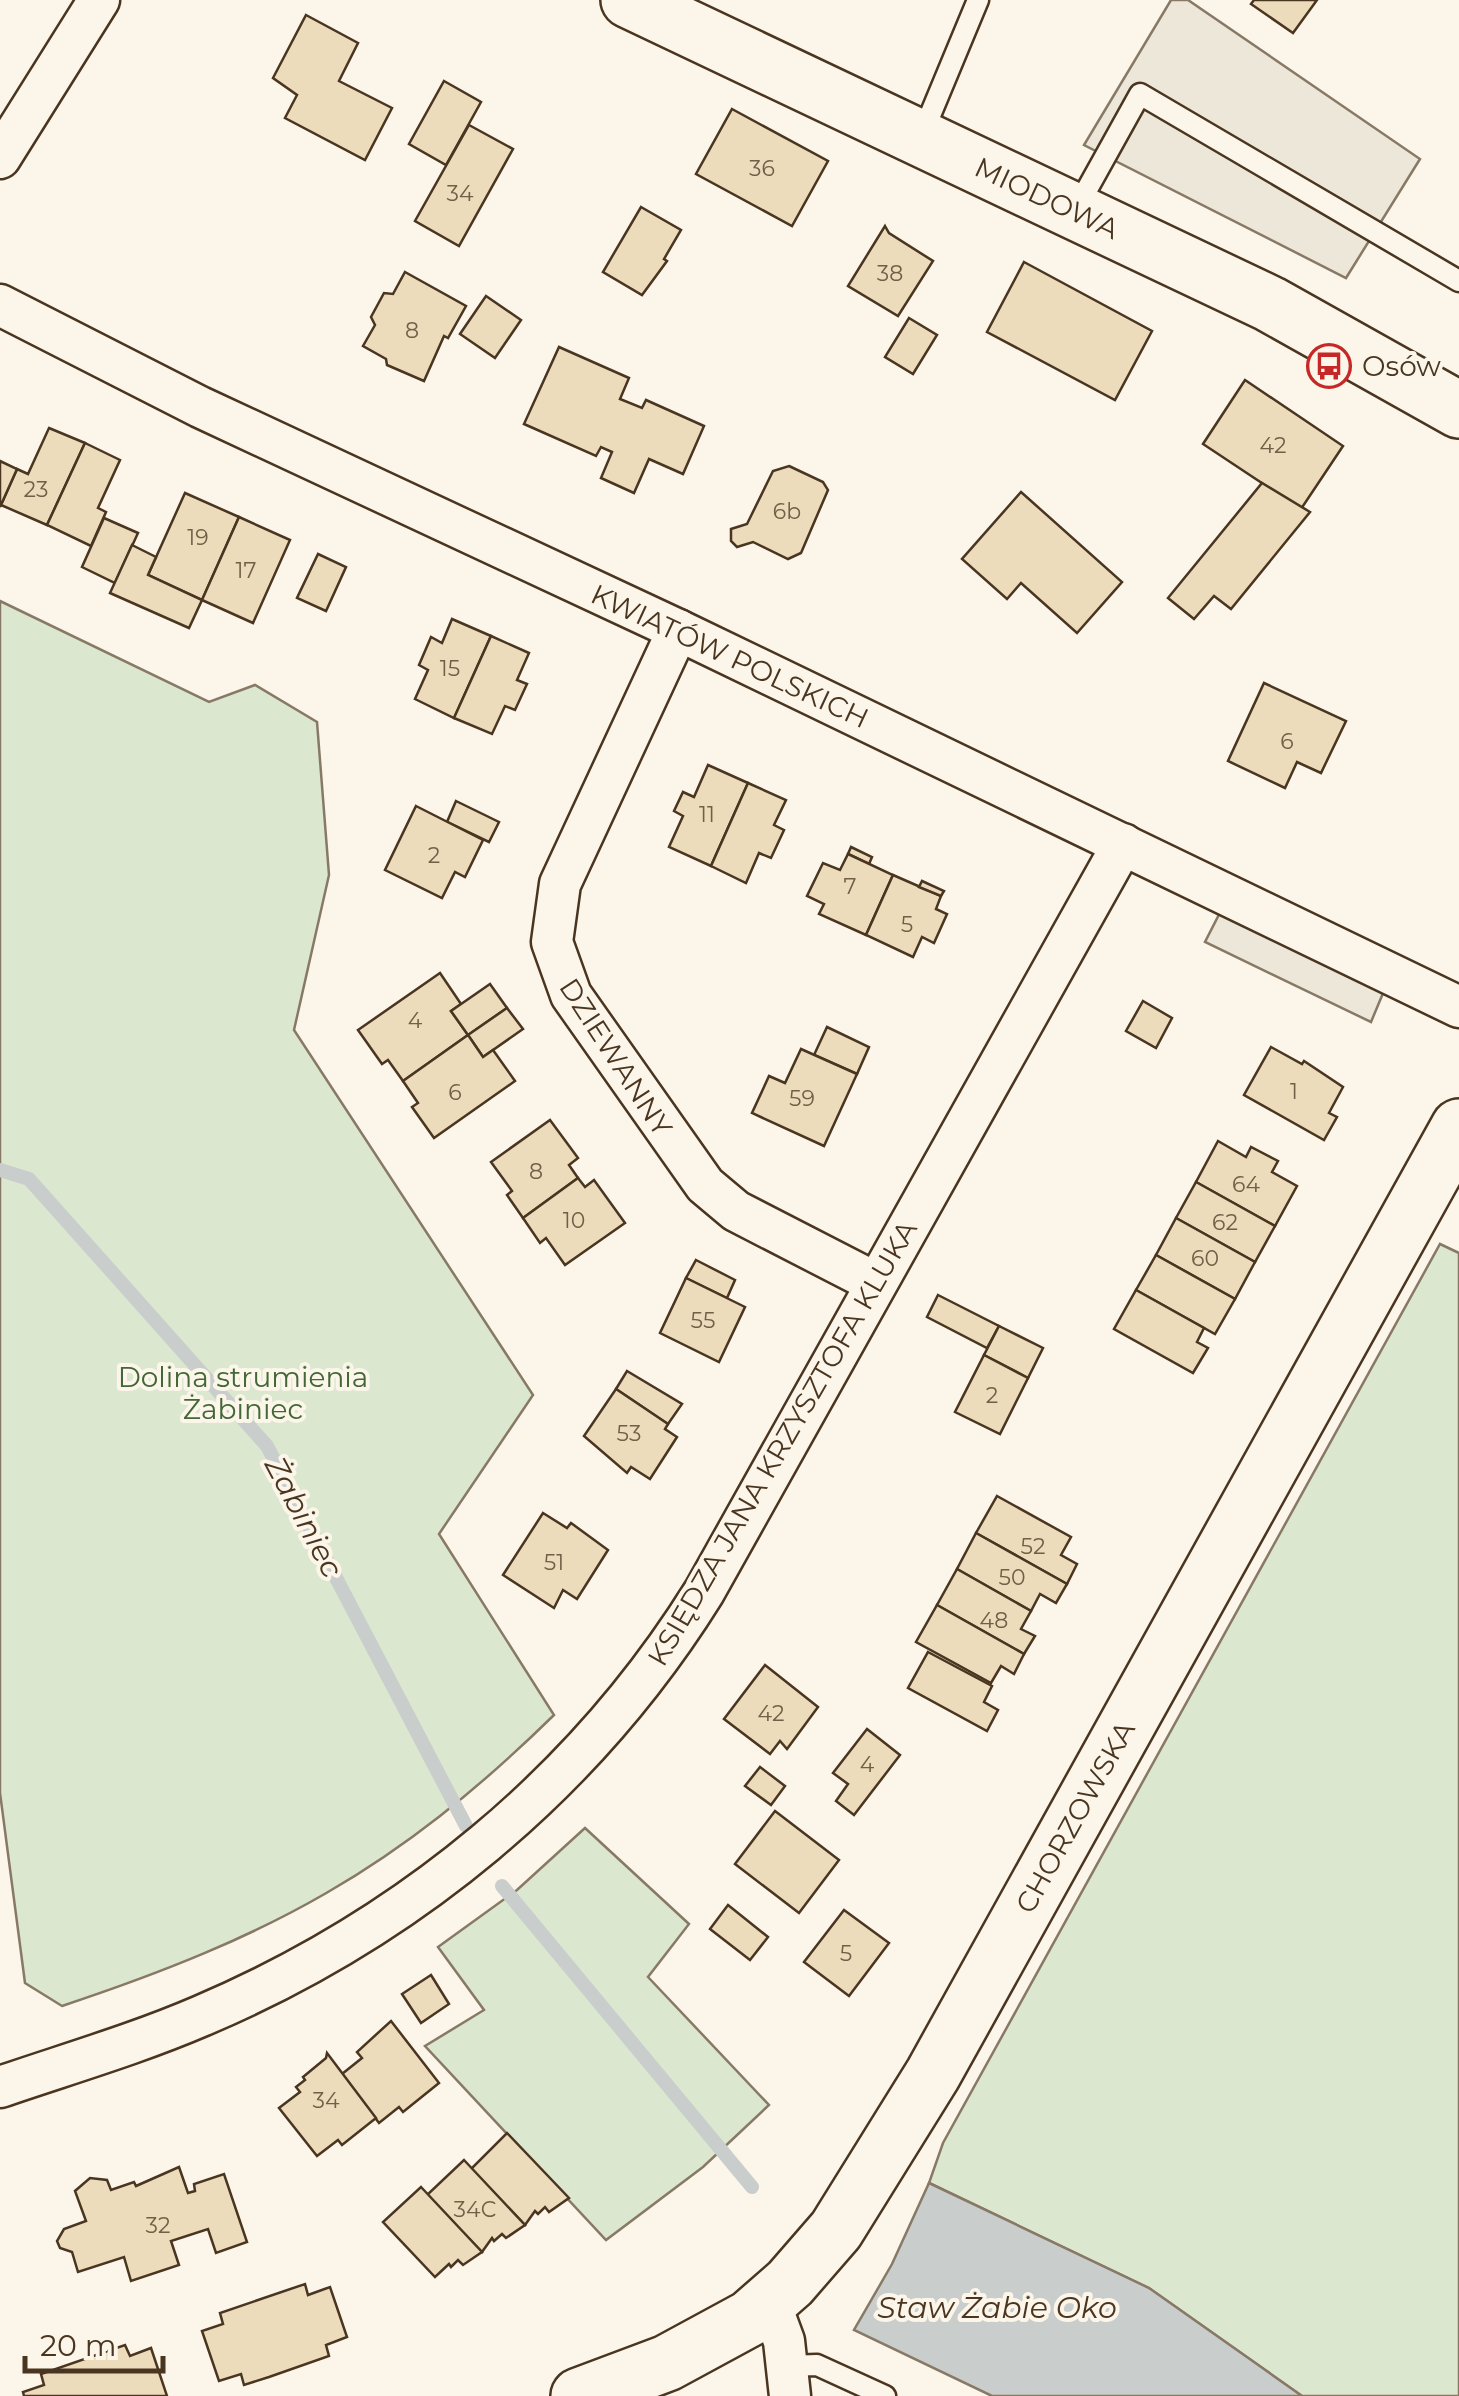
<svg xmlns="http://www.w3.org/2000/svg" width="1459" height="2396" font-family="Montserrat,sans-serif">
<rect width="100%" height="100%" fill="#fbf6e9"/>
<g fill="#dce7d0" stroke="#887966" stroke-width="2.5">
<path d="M0 601 209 702 255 685 317 722 329 875 294 1030 533 1395 439 1534 554 1715C396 1870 270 1937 62 2006L25 1983 0 1793Z"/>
<polygon points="1440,1244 1459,1253 1459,2396 1302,2396 1149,2288 929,2183 943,2143"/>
<polygon points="585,1828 689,1924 648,1977 769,2105 703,2167 606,2240 425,2046 484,2010 438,1947 517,1890"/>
</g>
<g fill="#ede7d9" stroke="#887966" stroke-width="2.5">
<polygon points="1171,0 1188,0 1420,159 1346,278 1084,145"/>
<polygon points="1229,895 1391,974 1371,1022 1205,942"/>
</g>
<polygon fill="#c9cecd" stroke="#887966" stroke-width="2.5" points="929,2183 1149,2288 1302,2396 992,2396 854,2330 892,2264"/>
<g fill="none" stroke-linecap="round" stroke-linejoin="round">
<g stroke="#c9cecd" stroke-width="14">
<polyline points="0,1170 29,1179 267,1446 466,1826"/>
<polyline points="502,1886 752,2187"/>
</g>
</g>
<g fill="#ecdcbc" stroke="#4a3520" stroke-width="2.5">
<polygon points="1254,0 1317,0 1293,33 1251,4"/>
<polygon points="306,15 358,43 339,81 392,108 365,160 285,118 297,95 273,78"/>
<polygon points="444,81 481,102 446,165 409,144"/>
<polygon points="732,109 828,161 792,226 696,174"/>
<polygon points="469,125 513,149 459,246 415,221"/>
<polygon points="641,207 681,230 664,259 667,261 642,295 603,272"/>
<polygon points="885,226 889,233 933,261 898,316 848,286"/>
<polygon points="1024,262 1152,331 1115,400 987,332"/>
<polygon points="405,272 466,306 448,338 444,336 424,381 387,365 386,359 363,346 375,325 371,317 384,293 393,294"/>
<polygon points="486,296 521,320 495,358 460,334"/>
<polygon points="909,318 937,335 913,374 885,357"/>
<polygon points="559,347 629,378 620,399 642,408 646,400 704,426 683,474 649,459 634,493 601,478 612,452 601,447 596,456 524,424"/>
<polygon points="1245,380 1343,446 1301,509 1203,444"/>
<polygon points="49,428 85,443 47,525 1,505 17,469 28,474"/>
<polygon points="85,443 120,460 98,508 106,512 91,546 47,525"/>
<polygon points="0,461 17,469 0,507"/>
<polygon points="789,466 823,482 828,490 801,553 788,559 753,542 737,547 731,541 731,529 747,524 773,471"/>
<polygon points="1262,483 1310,512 1231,609 1214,596 1194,619 1168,598"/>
<polygon points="1021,492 1122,582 1077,633 1021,583 1007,599 962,559"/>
<polygon points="185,493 239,517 202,600 148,575"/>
<polygon points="239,517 290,540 253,623 202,600"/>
<polygon points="104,518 138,533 115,583 82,567"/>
<polygon points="132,545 156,557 148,575 202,600 189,628 110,593"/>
<polygon points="318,554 346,567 326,611 297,598"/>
<polygon points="452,619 491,636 454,718 415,699 428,670 419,665 431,637 442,643"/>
<polygon points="491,636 529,653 517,680 527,684 515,710 505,706 492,734 454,718"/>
<polygon points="1264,683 1346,721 1321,773 1297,762 1285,788 1228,761"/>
<polygon points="708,765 748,783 711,866 669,847 683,816 674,811 683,792 694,797"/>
<polygon points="748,783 786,800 774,825 784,830 771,858 759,853 746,883 711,866"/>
<polygon points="456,801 499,822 489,842 447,822"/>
<polygon points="416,806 483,840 465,877 455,872 442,898 385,870"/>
<polygon points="851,847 872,857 869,864 848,854"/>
<polygon points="848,854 893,875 866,935 819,914 824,904 807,896 823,863 840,870"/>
<polygon points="893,875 941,896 936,909 947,914 934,943 922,937 913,957 866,935"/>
<polygon points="922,881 944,891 941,896 919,887"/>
<polygon points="440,973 461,1004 451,1011 468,1035 403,1081 388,1060 382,1064 358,1030"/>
<polygon points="490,984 507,1008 468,1035 451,1011"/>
<polygon points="1143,1001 1172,1018 1156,1048 1126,1031"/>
<polygon points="507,1008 523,1029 483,1057 468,1035"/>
<polygon points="827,1027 869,1047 857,1074 814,1055"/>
<polygon points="468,1035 483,1057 493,1050 515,1081 434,1138 412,1107 418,1103 403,1081"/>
<polygon points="1271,1047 1302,1064 1304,1061 1343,1087 1329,1113 1337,1117 1324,1140 1244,1095"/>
<polygon points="801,1049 857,1074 824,1146 752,1113 769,1076 785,1083"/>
<polygon points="550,1120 578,1158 569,1165 578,1178 523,1218 507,1195 512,1191 491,1162"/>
<polygon points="1218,1141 1246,1157 1251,1147 1278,1161 1272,1172 1297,1186 1275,1226 1196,1182"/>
<polygon points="578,1178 585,1187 594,1180 625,1223 565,1265 546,1238 540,1243 523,1218"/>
<polygon points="1196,1182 1275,1226 1255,1262 1176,1218"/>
<polygon points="1176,1218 1255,1262 1235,1299 1156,1255"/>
<polygon points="1156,1255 1235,1299 1215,1334 1136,1290"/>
<polygon points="696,1260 735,1280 727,1298 686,1278"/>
<polygon points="686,1278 745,1307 719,1362 660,1333"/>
<polygon points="1136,1290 1204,1328 1197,1342 1208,1348 1193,1373 1114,1329"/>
<polygon points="938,1295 999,1326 987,1348 927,1317"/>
<polygon points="999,1326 1043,1348 1028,1378 984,1355"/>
<polygon points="984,1355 1028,1378 1000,1434 955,1412"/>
<polygon points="627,1371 682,1404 668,1424 616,1389"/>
<polygon points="616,1389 668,1424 665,1429 677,1437 650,1479 631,1467 627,1473 584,1436"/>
<polygon points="997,1496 1071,1537 1061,1555 1077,1564 1067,1584 976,1533"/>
<polygon points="543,1513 567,1528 571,1523 608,1550 577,1599 563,1590 554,1608 503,1575"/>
<polygon points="976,1533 1067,1584 1056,1603 1040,1594 1031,1611 957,1569"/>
<polygon points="957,1569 1031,1611 1021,1629 1035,1636 1024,1654 937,1605"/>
<polygon points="937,1605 1024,1654 1014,1674 1001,1666 991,1683 916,1642"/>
<polygon points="928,1652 992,1686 984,1702 998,1710 987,1731 908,1688"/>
<polygon points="765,1665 818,1707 787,1749 780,1741 770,1754 724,1719"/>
<polygon points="867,1729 900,1755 854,1815 836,1801 848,1784 833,1773"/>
<polygon points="760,1767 785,1786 771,1805 745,1786"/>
<polygon points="775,1811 839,1860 799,1913 735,1864"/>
<polygon points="728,1905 768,1937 750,1960 710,1929"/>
<polygon points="844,1910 889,1943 849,1996 804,1962"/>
<polygon points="431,1975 449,2004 421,2023 402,1994"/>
<polygon points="391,2021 439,2083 403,2112 399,2107 379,2123 342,2074 362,2058 357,2052"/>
<polygon points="327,2053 376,2118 342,2145 338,2140 317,2156 279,2108 300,2092 296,2087 305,2080 303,2077 326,2058"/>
<polygon points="507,2133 569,2198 549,2212 545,2207 538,2214 535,2211 525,2225 471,2169"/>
<polygon points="464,2160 525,2225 506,2238 502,2234 494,2241 492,2238 482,2252 427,2195"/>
<polygon points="179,2167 188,2193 195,2191 194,2184 224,2174 247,2242 216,2253 208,2229 171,2241 179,2265 131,2281 124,2257 78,2272 72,2252 60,2248 57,2241 64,2229 86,2221 75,2191 90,2178 107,2180 111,2190 134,2182 136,2186"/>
<polygon points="421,2187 482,2252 463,2265 458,2260 451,2267 449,2264 435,2277 383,2222"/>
<polygon points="305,2284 308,2295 330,2287 347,2337 326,2345 329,2356 269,2377 244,2385 241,2374 219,2381 202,2331 223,2324 220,2313"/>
<polygon points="125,2345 130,2356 151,2348 167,2396 24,2396 23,2392 44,2385 41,2374"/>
</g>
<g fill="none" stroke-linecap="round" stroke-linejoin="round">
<g stroke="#4a3520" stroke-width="25">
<g id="lane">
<polyline points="921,137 978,0"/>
<polyline points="1075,211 1140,94 1459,281"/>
<polyline points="787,2366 817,2365 885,2396"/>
</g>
</g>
<g stroke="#4a3520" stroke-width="45">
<g id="street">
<polyline points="0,158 99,0"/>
<polyline points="0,305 200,407 678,630 1459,1007"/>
<polyline points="678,630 560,884 552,942 571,995 705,1185 736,1211 874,1282"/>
<path d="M0 2087C67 2064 136 2044 201 2016 408 1928 585 1783 704 1592L1123 844"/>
<polyline points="770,2303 784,2341 790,2396"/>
</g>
</g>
<g stroke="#4a3520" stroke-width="60">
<g id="secondary">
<polyline points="629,0 1270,304 1459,410"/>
<polyline points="579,2396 667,2363 750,2318 790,2283 836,2230 933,2074 1459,1127"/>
</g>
</g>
<use href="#lane" stroke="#fbf6e9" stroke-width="20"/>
<use href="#street" stroke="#fbf6e9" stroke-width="40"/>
<use href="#secondary" stroke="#fbf6e9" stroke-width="55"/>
</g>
<defs>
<g id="bus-ring" transform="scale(2.25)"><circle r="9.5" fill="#fbf6e9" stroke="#c62828" stroke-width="1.5"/><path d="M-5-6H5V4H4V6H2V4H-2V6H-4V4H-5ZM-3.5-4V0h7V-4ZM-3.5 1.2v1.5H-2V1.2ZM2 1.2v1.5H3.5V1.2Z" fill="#c62828"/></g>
</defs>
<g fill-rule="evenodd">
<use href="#bus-ring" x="1329" y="366"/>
</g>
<g text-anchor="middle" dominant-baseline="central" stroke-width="8" stroke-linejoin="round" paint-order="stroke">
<g font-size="22" fill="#725f47">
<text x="762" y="168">36</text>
<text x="460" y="193">34</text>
<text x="890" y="273">38</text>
<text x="412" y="330">8</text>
<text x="1273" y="445">42</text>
<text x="36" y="489">23</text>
<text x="787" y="511">6b</text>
<text x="198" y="537">19</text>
<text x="246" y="570">17</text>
<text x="450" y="668">15</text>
<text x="1287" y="741">6</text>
<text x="707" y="814">11</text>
<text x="434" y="855">2</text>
<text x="850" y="886">7</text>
<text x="907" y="924">5</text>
<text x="415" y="1020">4</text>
<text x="1294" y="1091">1</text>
<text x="455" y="1092">6</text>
<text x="802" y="1098">59</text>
<text x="536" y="1171">8</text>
<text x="1246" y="1184">64</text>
<text x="574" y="1220">10</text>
<text x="1225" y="1222">62</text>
<text x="1205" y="1258">60</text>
<text x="703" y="1320">55</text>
<text x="992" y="1395">2</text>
<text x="629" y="1433">53</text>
<text x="1033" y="1546">52</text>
<text x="554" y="1562">51</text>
<text x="1012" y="1577">50</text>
<text x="994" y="1620">48</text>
<text x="771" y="1713">42</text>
<text x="867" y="1764">4</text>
<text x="846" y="1953">5</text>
<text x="326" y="2100">34</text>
<text x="475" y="2209">34C</text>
<text x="158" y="2225">32</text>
</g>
<g font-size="28" fill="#4a3520" stroke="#fbf6e9">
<text transform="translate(1047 198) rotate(25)">MIODOWA</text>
<text transform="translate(730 656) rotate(25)">KWIATÓW POLSKICH</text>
<text transform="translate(616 1057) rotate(57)">DZIEWANNY</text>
<text transform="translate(782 1443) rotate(-60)">KSIĘDZA JANA KRZYSZTOFA KLUKA</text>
<text transform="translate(1075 1817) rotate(-61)">CHORZOWSKA</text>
</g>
<g font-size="28" fill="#4a3520" stroke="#fbf6e9" text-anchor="start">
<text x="1362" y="366">Osów</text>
</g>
<g font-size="28" fill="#436837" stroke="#fbf6e9">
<text x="243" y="1377">Dolina strumienia<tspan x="243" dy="32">Żabiniec</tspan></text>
</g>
<g font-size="30" font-style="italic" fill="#4a3520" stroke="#fbf6e9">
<text transform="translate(304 1517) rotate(62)">Żabiniec</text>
<text x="997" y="2307">Staw Żabie Oko</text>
</g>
</g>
<path d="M25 2356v15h138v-15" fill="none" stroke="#4a3520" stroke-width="5"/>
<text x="40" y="2356" font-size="30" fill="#4a3520" stroke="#fbf6e9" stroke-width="8" paint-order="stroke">20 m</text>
</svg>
